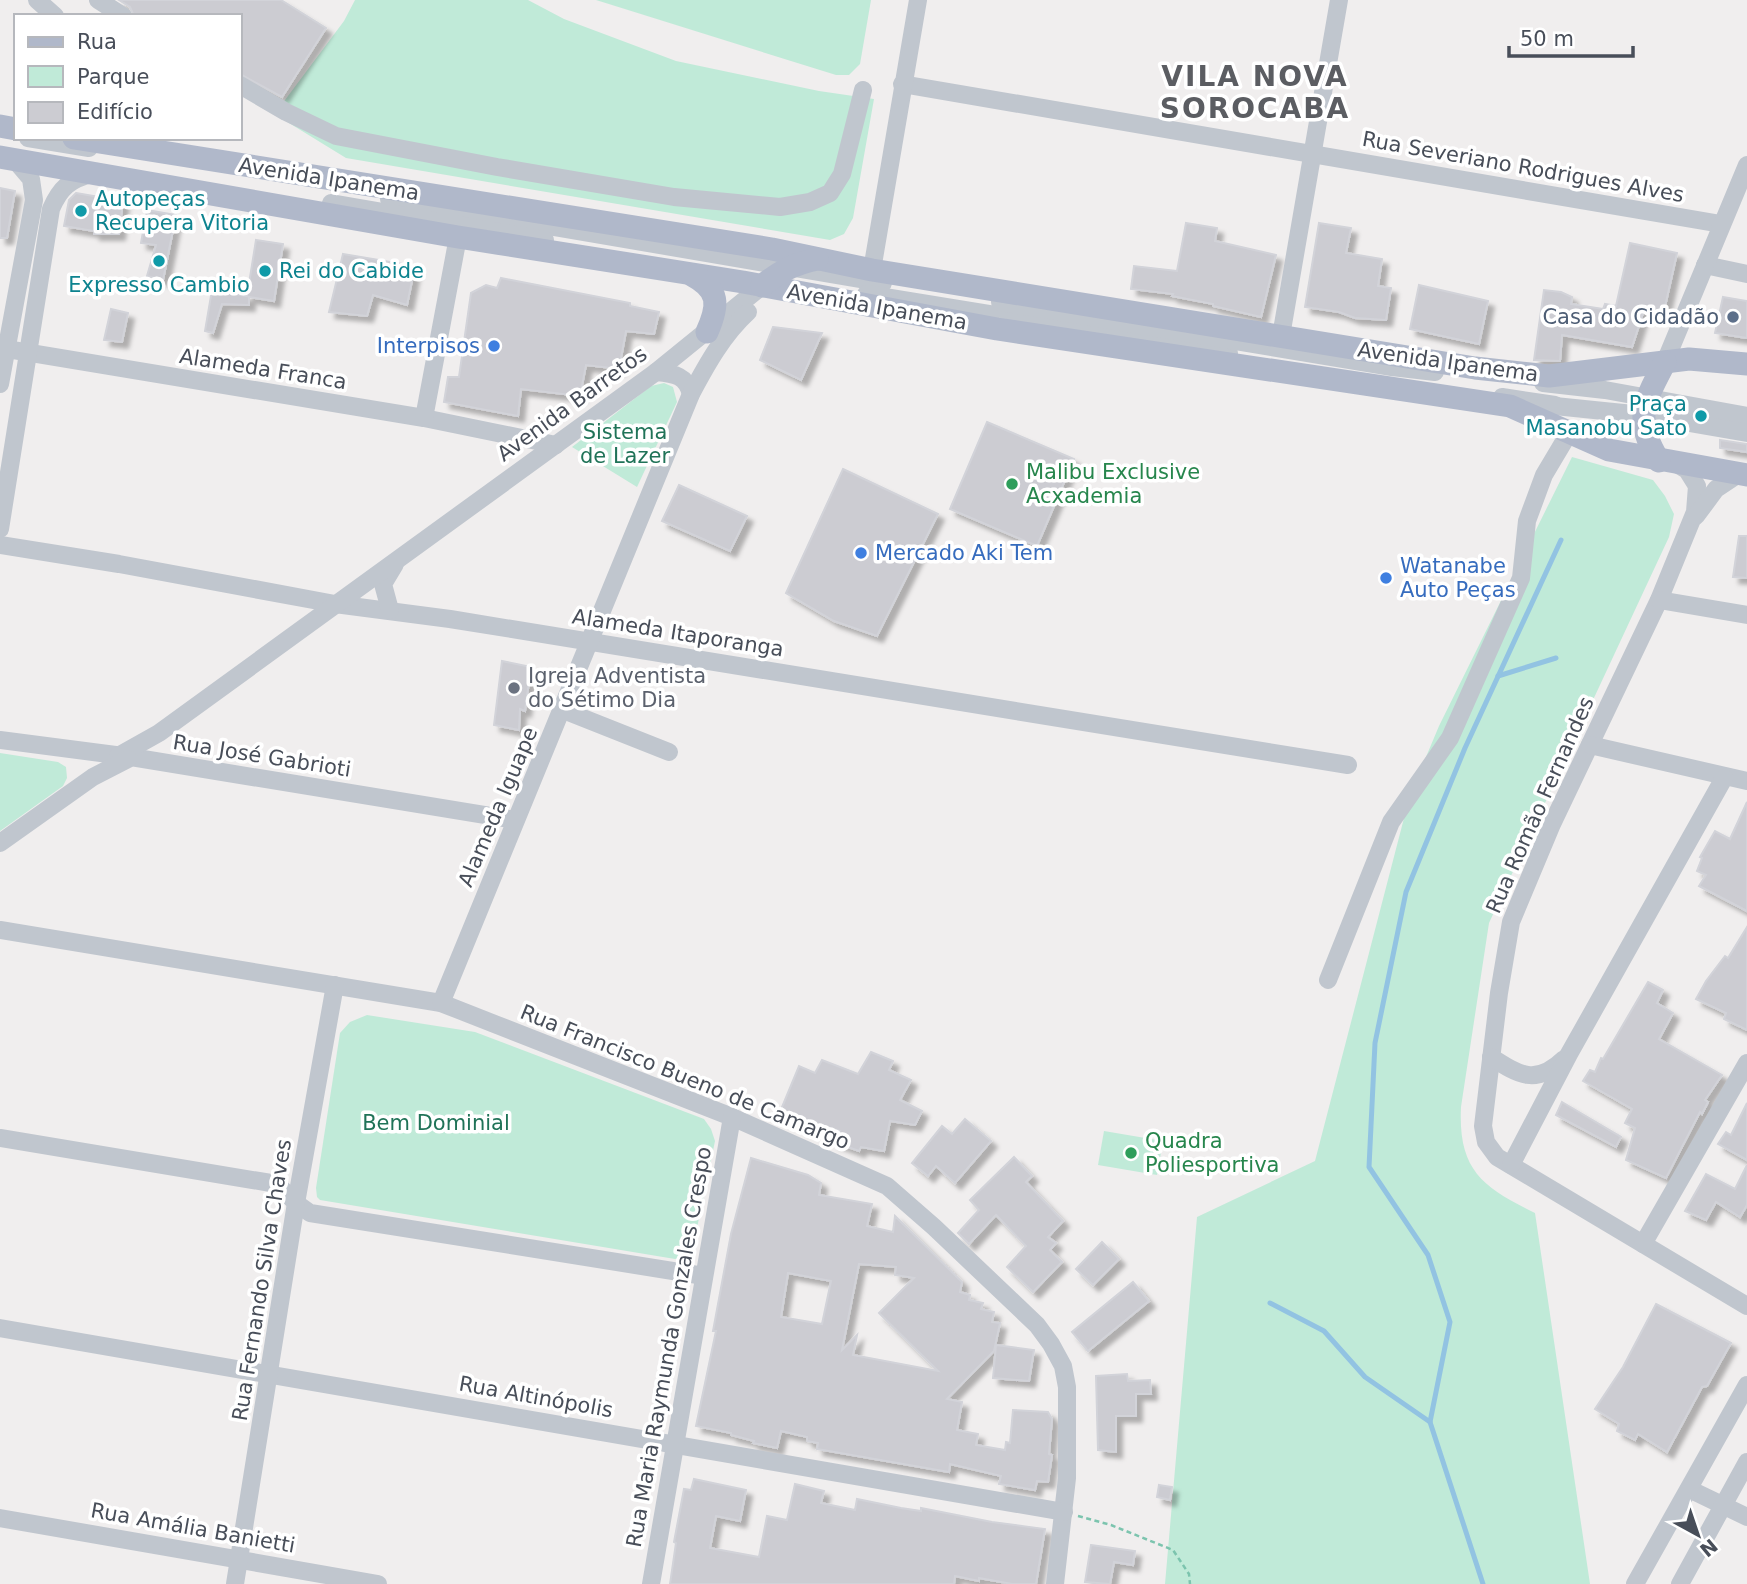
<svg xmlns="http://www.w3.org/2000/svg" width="1747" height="1584" font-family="'DejaVu Sans',sans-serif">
<defs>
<filter id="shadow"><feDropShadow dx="6" dy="6" stdDeviation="2" flood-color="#0004"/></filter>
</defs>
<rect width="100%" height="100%" fill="#f0eeee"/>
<g fill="#c0ead8">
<polygon points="355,0 528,0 564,19 676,61 819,91 874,99 853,218 844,234 830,240 346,158 276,115 282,104 344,21"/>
<polygon points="596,0 871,0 860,64 849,75 836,75"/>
<polygon points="664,383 673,387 677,402 637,487 572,447 651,386"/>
<path d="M1572 457 1653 480 1665 496 1674 514 1669 537 1489 923 1461 1107C1458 1170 1482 1187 1535 1213L1590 1584H1165L1197 1217 1315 1161 1410 795 1439 726Z"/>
<polygon points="0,753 58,762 66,767 67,778 63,786 0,831"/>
<polygon points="367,1015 475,1032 704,1119 711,1129 715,1141 692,1252 686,1257 675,1259 320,1200 317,1197 316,1188 340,1033 350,1022"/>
<polygon points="1104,1131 1163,1141 1157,1175 1098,1165"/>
</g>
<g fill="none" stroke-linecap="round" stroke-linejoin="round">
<g stroke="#92c3e2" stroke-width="5">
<polyline points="1498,676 1556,658"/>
<polyline points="1270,1303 1324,1331 1365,1377 1430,1422"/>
<polyline points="1483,1584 1430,1422 1450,1322 1428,1255 1369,1167 1375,1043 1406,892 1465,748 1561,540"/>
</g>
</g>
<g fill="#ccccd2" stroke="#d2d3d9" stroke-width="2" fill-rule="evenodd" filter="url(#shadow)">
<polygon points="119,0 281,0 326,28 282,97 240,74 240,16 134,16 130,7"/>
<polygon points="0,188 15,191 7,238 0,238"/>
<polygon points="76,193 123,201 119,234 94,234 94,231 64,226 69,200"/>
<polygon points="147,210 176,215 163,280 147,276 156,245 141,243"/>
<polygon points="1186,223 1217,228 1215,241 1276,255 1261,317 1213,306 1213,304 1172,296 1173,294 1131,289 1134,266 1177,271"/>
<polygon points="1319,223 1351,228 1346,253 1382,259 1378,286 1391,288 1386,320 1355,318 1339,312 1305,307"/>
<polygon points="256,240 283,244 274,301 249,297 249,305 222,304 213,333 205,331 212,290 247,296"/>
<polygon points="1630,243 1677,253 1664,311 1644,310 1632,347 1562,335 1560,361 1534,360 1544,290 1561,292 1572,297 1571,304 1603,309 1605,304 1616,306"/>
<polygon points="343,254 415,266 407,305 373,295 367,316 329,312"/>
<polygon points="501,278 630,303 630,306 659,312 654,334 626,331 619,369 586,365 580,396 521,389 518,416 444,402 448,377 459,377 471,293 486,285 497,288"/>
<polygon points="1419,285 1488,301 1479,344 1410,329"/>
<polygon points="1723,297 1747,301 1747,338 1715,333"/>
<polygon points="111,309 128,313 122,342 104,340"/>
<polygon points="773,327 822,333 801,380 760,360"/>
<polygon points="987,422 1074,459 1037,546 950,509"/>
<polygon points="1720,440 1747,444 1747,452 1720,448"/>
<polygon points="843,469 938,514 877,636 834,621 786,593"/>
<polygon points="679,485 747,516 730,551 662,521"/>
<polygon points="1739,536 1747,536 1747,578 1733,577"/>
<polygon points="502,661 531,667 525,711 520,709 519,730 494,725"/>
<polygon points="1747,802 1747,911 1699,886 1706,875 1697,871 1702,858 1700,857 1715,831 1730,839"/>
<polygon points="1747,927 1747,1030 1724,1019 1726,1013 1696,999 1706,981 1725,956 1728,958"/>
<polygon points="1648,982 1663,990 1657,1003 1673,1013 1659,1039 1722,1075 1705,1100 1708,1102 1702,1114 1700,1112 1666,1178 1626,1160 1635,1128 1625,1123 1632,1109 1583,1081 1590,1070 1595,1072 1601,1058 1603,1059"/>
<polygon points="871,1052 893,1061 889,1070 911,1080 900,1100 922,1111 915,1125 890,1121 884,1151 861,1147 859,1151 834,1142 840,1131 780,1112 799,1066 815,1073 822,1060 858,1074"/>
<polygon points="1562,1102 1621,1137 1616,1147 1556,1115"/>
<polygon points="1747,1103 1747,1160 1718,1144 1726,1132 1731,1135"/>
<polygon points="965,1119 991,1141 955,1183 936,1166 928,1176 912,1163 942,1126 952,1134"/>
<polygon points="1014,1157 1032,1176 1026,1182 1063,1221 1048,1237 1056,1243 1050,1250 1062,1262 1033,1292 1007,1267 1026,1246 996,1215 969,1244 958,1233 979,1210 970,1200"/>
<path d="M751 1158 808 1175 821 1183 819 1195 872 1204 867 1226 893 1232 895 1216 962 1282 960 1292 970 1295 969 1300 983 1303 981 1309 994 1312 992 1322 1000 1323 994 1351 947 1399 962 1402 957 1430 978 1434 976 1445 1005 1450 1006 1442 1010 1443 1013 1410 1048 1412 1052 1419 1049 1454 1052 1455 1048 1482 1037 1481 1035 1490 999 1484 1001 1476 950 1464 949 1472 817 1449 818 1443 807 1441V1437L781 1431 777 1448 753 1443 754 1441 731 1435V1433L696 1426 716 1331H713L731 1234ZM859 1264 896 1267 895 1275 914 1278 879 1313 938 1371 853 1355 857 1335 842 1350ZM788 1273 831 1281 822 1324 781 1317Z"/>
<polygon points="1747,1165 1747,1205 1740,1217 1716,1202 1706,1220 1685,1211 1706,1174 1735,1189"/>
<polygon points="1102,1242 1119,1259 1093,1285 1076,1269"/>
<polygon points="1133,1282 1149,1301 1088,1351 1072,1332"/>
<polygon points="1656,1304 1731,1343 1707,1386 1702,1387 1667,1452 1638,1434 1635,1440 1617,1431 1619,1424 1595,1409 1623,1367"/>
<polygon points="996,1345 1034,1350 1029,1381 993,1378"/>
<polygon points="1127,1374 1128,1381 1150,1380 1151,1394 1136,1394 1136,1416 1116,1416 1116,1452 1098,1450 1096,1376"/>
<polygon points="694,1479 746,1490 740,1521 716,1516 710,1548 759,1557 767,1516 787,1520 795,1484 824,1491 821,1503 855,1510 857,1499 901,1508 921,1511 921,1508 992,1522 1045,1529 1036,1584 1012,1584 979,1578 979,1581 955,1576 954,1584 670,1584 676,1543 674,1542 684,1489 691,1490"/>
<polygon points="1159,1485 1172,1487 1170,1500 1157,1497"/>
<polygon points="1091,1545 1135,1551 1133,1565 1114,1562 1110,1584 1085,1582"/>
</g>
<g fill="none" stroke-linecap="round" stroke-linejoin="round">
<polyline stroke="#7cc4ae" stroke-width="2.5" stroke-dasharray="5 3.5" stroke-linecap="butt" points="1078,1516 1111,1525 1173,1550 1189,1574 1190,1584"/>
<g stroke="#c0c6ce" stroke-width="18">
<polyline points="37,0 55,16"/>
<polyline points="98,0 123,16"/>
<polyline points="902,84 1721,224"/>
<polyline points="240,85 286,112 336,136 497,167 674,197 780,207 810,202 830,193 842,174 863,90"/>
<polyline points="28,138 89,148"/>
<polyline points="389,199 883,283"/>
<polyline points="331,203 545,240"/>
<polyline points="1705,265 1747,274"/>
<polyline points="872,270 918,0"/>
<polyline points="866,294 1229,353"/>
<polyline points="1000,302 1392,367 1435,372"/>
<polyline points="1281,336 1339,0"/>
<polyline points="0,348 424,418 556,445"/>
<polyline points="1665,362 1747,165"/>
<path d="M656 372C675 374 686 375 691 394"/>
<polyline points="1543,383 1605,390 1747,416"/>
<polyline points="0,384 34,200 31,179 14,159"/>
<polyline points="1502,397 1555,405"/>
<polyline points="1545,405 1643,415 1747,433"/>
<polyline points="424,418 458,237"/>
<polyline points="1675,463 1687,470 1697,486 1695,512 1659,600 1552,824 1511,922 1499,993 1483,1126 1486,1142 1497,1157 1747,1306"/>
<polyline points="1696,516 1716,489 1740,473"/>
<path d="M0 529 51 209C60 188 70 179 92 174"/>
<polyline points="0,545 119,564 335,604 450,619 1348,765"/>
<polyline points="1659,600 1747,615"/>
<polyline points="390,610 383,584 395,564"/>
<polyline points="563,710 669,752"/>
<polyline points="0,740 131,757 515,820"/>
<polyline points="1590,745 1747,781"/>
<polyline points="118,756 159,733 656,372 762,286"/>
<polyline points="0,843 93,777 128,759"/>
<polyline points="0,930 441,1003 732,1117 887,1186 934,1227 1037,1325 1051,1344 1063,1366 1067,1387 1067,1478 1055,1584"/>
<polyline points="1328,980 1391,822 1450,738 1521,578 1527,521 1544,475 1569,433"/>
<path d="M441 1003 691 394C707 364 723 335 748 312"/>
<path d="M1491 1057C1519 1075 1536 1086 1564 1059"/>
<polyline points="0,1138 277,1184 296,1203 310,1213 704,1276"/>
<polyline points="1511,1165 1569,1054 1724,778"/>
<polyline points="1643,1244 1747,1063"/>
<polyline points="0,1328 1064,1512"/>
<polyline points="1689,1489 1747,1517"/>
<polyline points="0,1518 378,1584"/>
<polyline points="235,1584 296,1203 335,985"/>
<polyline points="651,1584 732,1117"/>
<polyline points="1635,1584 1747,1385"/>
<polyline points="1680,1584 1747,1462"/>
</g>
<g stroke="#b0b8ca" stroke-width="23">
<polyline points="0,126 16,129"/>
<polyline points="74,138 772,249 872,270 1475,368 1549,376 1689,359 1747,364"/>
<polyline points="0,157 458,237 743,282 997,329 1510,406 1609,450 1747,475"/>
<path d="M692 275C720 290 719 305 707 332"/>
<path d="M762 286C780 271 794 264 817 259"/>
<path d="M1659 461C1633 420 1644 402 1665 362"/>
</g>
</g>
<g fill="#0f9aa8" stroke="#fff" stroke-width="2.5">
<circle cx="81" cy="211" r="7"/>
<circle cx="159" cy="261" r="7"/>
<circle cx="265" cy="271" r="7"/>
<circle cx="1701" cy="416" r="7"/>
</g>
<circle fill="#5c6f8a" stroke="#fff" stroke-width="2.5" cx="1733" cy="317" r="7"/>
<g fill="#3f7fe0" stroke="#fff" stroke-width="2.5">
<circle cx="494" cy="346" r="7"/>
<circle cx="861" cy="553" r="7"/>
<circle cx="1386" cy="578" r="7"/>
</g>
<g fill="#2e9e5b" stroke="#fff" stroke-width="2.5">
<circle cx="1012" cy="484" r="7"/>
<circle cx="1131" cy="1153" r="7"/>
</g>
<circle fill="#6b7280" stroke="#fff" stroke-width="2.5" cx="514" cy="688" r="7"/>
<g text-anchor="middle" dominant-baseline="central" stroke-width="7" stroke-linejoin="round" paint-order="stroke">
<g font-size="21" fill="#484e59" stroke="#fff">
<text transform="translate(1523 167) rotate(10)">Rua Severiano Rodrigues Alves</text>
<text transform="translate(329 179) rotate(9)">Avenida Ipanema</text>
<text transform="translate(877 307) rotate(10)">Avenida Ipanema</text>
<text transform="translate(1448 362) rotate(8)">Avenida Ipanema</text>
<text transform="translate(263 369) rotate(9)">Alameda Franca</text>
<text transform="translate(572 404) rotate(-36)">Avenida Barretos</text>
<text transform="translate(678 633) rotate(9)">Alameda Itaporanga</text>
<text transform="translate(262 756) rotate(9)">Rua José Gabrioti</text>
<text transform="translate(1540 805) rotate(-66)">Rua Romão Fernandes</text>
<text transform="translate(498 807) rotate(-67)">Alameda Iguape</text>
<text transform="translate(685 1077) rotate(22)">Rua Francisco Bueno de Camargo</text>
<text transform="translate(262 1280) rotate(-81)">Rua Fernando Silva Chaves</text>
<text transform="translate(669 1347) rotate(-80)">Rua Maria Raymunda Gonzales Crespo</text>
<text transform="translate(536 1397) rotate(10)">Rua Altinópolis</text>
<text transform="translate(193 1528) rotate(10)">Rua Amália Banietti</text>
</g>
<g font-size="21" fill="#0d838f" stroke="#fff" text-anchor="start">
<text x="95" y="199">Autopeças<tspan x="95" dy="24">Recupera Vitoria</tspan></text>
<text x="279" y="271">Rei do Cabide</text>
<text x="159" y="285" text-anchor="middle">Expresso Cambio</text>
<text x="1687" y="404" text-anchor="end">Praça<tspan x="1687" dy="24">Masanobu Sato</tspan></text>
</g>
<g font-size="21" fill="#4e5e75" stroke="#fff" text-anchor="end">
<text x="1719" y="317">Casa do Cidadão</text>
</g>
<g font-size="21" fill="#366cbe" stroke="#fff" text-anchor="start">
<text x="480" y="346" text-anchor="end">Interpisos</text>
<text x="875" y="553">Mercado Aki Tem</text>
<text x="1400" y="566">Watanabe<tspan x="1400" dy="24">Auto Peças</tspan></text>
</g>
<g font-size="21" fill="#207358" stroke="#fff">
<text x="625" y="432">Sistema<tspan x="625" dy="24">de Lazer</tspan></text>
<text x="436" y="1123">Bem Dominial</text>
</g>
<g font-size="21" fill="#27864d" stroke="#fff" text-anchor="start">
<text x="1026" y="472">Malibu Exclusive<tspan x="1026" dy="24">Acxademia</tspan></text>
<text x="1145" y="1141">Quadra<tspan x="1145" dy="24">Poliesportiva</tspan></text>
</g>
<g font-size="21" fill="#5b616d" stroke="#fff" text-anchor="start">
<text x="528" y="676">Igreja Adventista<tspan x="528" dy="24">do Sétimo Dia</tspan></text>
</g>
<g font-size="28" font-weight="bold" letter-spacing="2" fill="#5b5d62" stroke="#fff">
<text x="1255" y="76">VILA NOVA<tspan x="1255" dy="32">SOROCABA</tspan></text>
</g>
</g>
<rect x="14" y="14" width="228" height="126" fill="#ffffff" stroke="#b6b8bd" stroke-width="2"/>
<rect x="28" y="37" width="35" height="10" fill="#b0b8ca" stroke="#b6b8bd" stroke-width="2"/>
<text x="77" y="49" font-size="21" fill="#484e59">Rua</text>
<rect x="28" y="66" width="35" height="21" fill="#c0ead8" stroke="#b6b8bd" stroke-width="2"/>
<text x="77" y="84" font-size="21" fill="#484e59">Parque</text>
<rect x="28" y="102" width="35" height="21" fill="#ccccd2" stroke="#b6b8bd" stroke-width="2"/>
<text x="77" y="119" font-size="21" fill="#484e59">Edifício</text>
<g transform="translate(1698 1535) rotate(140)" stroke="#ffffff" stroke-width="5" paint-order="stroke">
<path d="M0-5L12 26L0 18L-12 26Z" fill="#484e59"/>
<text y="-10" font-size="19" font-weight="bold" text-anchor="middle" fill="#484e59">N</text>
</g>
<path d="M1509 46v10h124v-10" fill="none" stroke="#484e59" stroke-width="3.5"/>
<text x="1520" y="46" font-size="21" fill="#484e59" stroke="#ffffff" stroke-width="5" paint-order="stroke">50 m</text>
</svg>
